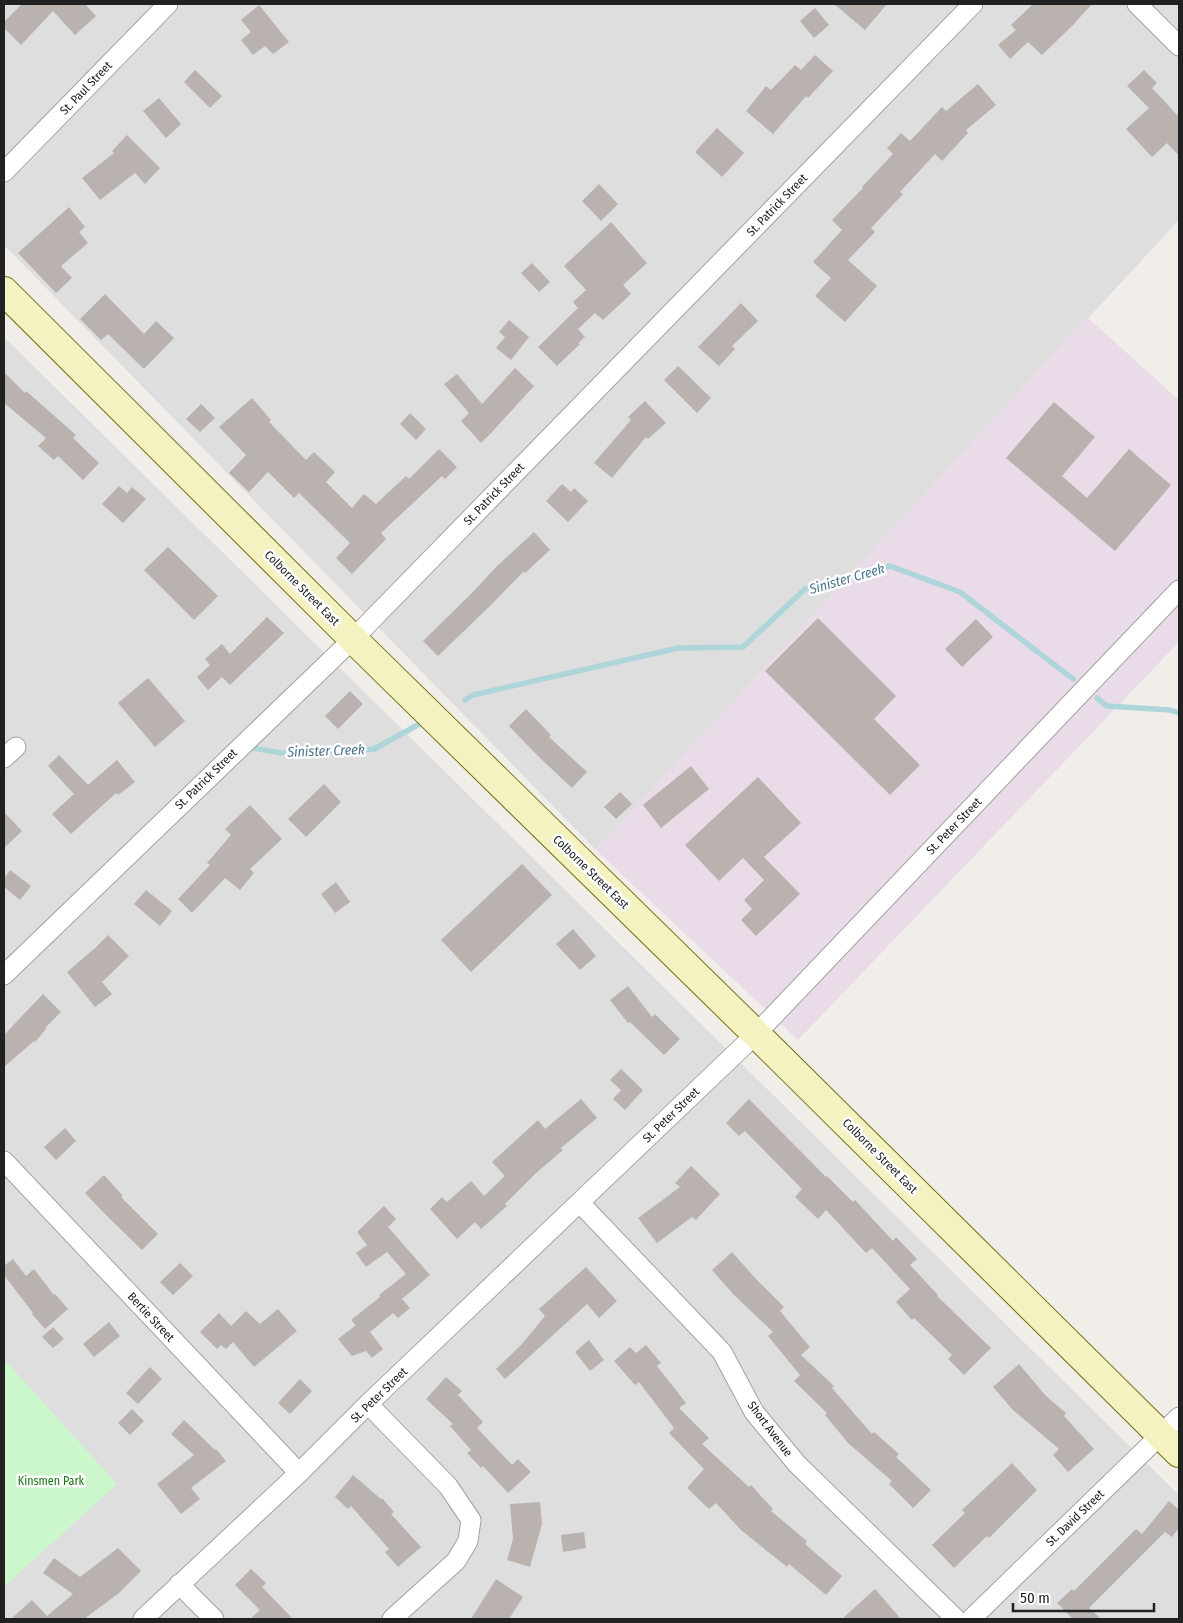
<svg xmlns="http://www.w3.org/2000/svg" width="1183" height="1623" font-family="'Fira Sans Condensed',sans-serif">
<rect width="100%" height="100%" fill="#f1ede9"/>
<g fill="#dfdede">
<polygon points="4,4 1179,4 1179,220 596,850 4,245"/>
<polygon points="4,337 1179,1495 1179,1619 4,1619"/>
</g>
<polygon fill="#e9dbe8" points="1087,317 1179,400 1179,642 798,1040 596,850"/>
<polygon fill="#ccf6cb" points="4,1359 117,1484 4,1587"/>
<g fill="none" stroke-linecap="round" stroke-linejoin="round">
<g stroke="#add5da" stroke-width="5.5">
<polyline points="1097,698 1107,706 1170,710 1179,713"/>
<polyline points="465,700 473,695 678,648 743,647 805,589 890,566 960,592 1073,679"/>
<polyline points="247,747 282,753 374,749 425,721"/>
</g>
</g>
<g fill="#bab2ae">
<polygon points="22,4 85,4 96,16 75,35 53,11 21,45 4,28 4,22"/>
<polygon points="834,4 887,4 865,30"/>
<polygon points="1033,4 1092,4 1073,25 1042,55 1028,42 1010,59 998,45 1016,30 1011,25"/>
<polygon points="259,5 289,42 273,54 265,46 253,55 241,40 251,32 241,20"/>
<polygon points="815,8 829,25 814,38 800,21"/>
<polygon points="815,55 833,71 808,98 806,96 773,134 746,111 766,86 771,90 795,65 801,70"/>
<polygon points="195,70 222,96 210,108 184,82"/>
<polygon points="1144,70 1157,83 1152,88 1179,117 1179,156 1167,143 1152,157 1126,129 1149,108 1127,86"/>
<polygon points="978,84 996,105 966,130 968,133 942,161 935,154 900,192 903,194 871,228 875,232 848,260 877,286 845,322 815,296 831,278 813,262 842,230 832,220 863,188 862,187 893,154 887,148 901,133 910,141 942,107 946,111"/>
<polygon points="159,98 181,124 166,138 143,111"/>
<polygon points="717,128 744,153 722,177 695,152"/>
<polygon points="127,135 160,168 145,184 135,173 100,200 82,178 114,153 112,151"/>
<polygon points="599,184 618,204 601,221 582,201"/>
<polygon points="69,207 85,227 79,232 88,243 61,266 72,278 56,293 18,253"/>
<polygon points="611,222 647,263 623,285 631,294 603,320 595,313 578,329 585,337 578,343 580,344 557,366 538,347 578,308 573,302 586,290 564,266"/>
<polygon points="532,263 550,282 539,292 521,273"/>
<polygon points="105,294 144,334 156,321 174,338 144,369 108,334 101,340 80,319"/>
<polygon points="741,303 758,321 732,346 735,349 719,366 698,347"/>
<polygon points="509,320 529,337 511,360 496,348 505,337 499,332"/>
<polygon points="678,366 711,398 697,413 664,380"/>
<polygon points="515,368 534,386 493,431 481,443 461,421 469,413 444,384 457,374 482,404"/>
<polygon points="4,372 25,393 26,391 76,435 73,438 99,463 83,480 58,456 54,460 38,446 46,438 4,403"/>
<polygon points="252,398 271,420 269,422 306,460 314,452 335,472 326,482 352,508 364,494 376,504 406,476 409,479 439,449 457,467 445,479 442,476 381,533 386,539 352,574 336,558 350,543 299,493 294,498 268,472 249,492 229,473 246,455 219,427"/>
<polygon points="645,401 666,423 648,439 646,437 612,478 594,463 631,420 628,417"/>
<polygon points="1054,402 1095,437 1062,476 1087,498 1129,449 1171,485 1115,551 1006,458"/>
<polygon points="201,404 215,418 200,432 186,419"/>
<polygon points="410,413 426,429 416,440 400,424"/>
<polygon points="562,484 571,492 574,488 588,501 568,522 546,501"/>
<polygon points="119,486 127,493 132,487 146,499 123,523 102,504"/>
<polygon points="534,532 550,550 525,573 524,571 490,606 438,656 423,641 474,591 497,566"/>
<polygon points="168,547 218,596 194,620 144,570"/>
<polygon points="267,617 284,633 230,685 222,677 208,690 197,677 210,665 205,659 222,644 230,654"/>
<polygon points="818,618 896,696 874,719 920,765 890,795 765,671"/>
<polygon points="976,619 993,637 962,667 945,649"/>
<polygon points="148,678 185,721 155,747 118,703"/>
<polygon points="350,691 363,704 338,729 325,716"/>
<polygon points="526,709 551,735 549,737 587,772 572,788 538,756 509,726"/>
<polygon points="59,755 88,785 117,760 135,782 118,795 116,793 71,834 52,814 74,794 48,766"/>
<polygon points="691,766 709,789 661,828 643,805"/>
<polygon points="758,777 801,823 764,857 800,894 756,936 741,920 752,909 744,900 764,880 743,858 719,881 685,845"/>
<polygon points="324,784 341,802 306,837 288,819"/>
<polygon points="620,792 632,804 616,819 604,807"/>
<polygon points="250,805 282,839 250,869 254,873 240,890 225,878 192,913 178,899 210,865 207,863 231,835 225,829"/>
<polygon points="4,812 22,831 4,848"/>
<polygon points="522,864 552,895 471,972 441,940"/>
<polygon points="10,870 31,886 20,900 4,887 4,878"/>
<polygon points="336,882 350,902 335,913 321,894"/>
<polygon points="146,890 172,911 160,926 134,904"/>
<polygon points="573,929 596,956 580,970 556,944"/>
<polygon points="108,935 129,956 102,982 112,994 95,1007 67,972 94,949"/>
<polygon points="628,986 652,1017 655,1014 680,1039 664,1055 630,1022 628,1023 610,1000"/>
<polygon points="43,994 61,1012 45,1028 46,1029 35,1042 34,1041 4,1067 4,1035"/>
<polygon points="621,1069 643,1090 625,1110 613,1099 621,1090 610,1080"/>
<polygon points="581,1099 597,1118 561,1148 563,1150 535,1174 505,1204 507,1206 481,1229 475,1222 457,1239 430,1209 442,1197 447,1202 471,1181 484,1196 505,1176 492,1162 538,1120 545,1129"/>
<polygon points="749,1099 826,1177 827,1176 853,1202 855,1200 893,1241 896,1237 917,1259 910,1265 938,1295 937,1296 991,1348 964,1375 948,1359 952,1355 914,1318 912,1320 896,1302 910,1289 872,1248 866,1253 826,1210 818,1219 795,1197 802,1189 745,1131 739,1136 726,1123"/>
<polygon points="65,1128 76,1141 56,1160 44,1147"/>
<polygon points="691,1166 720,1194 696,1220 692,1217 657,1243 638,1218 680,1187 675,1183"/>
<polygon points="104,1175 123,1196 121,1197 158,1234 142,1250 104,1213 85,1193"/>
<polygon points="384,1206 396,1219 388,1227 430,1275 402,1299 410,1308 398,1318 393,1313 370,1332 383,1349 372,1358 366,1351 352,1356 338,1339 356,1325 351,1320 380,1297 379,1295 406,1274 387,1252 366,1267 356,1253 367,1245 357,1232"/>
<polygon points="732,1252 755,1278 784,1307 780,1311 810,1347 801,1355 834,1386 832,1388 872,1434 874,1432 899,1454 896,1457 931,1490 913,1508 889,1484 892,1481 848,1443 825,1415 827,1413 794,1381 800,1375 768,1336 773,1332 734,1295 712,1270"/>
<polygon points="13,1259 26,1276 34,1269 54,1295 55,1294 68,1309 45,1329 32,1314 33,1313 4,1275 4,1266"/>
<polygon points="180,1263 193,1276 173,1295 160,1282"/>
<polygon points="586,1267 617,1301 599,1318 587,1304 505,1379 496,1369 522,1344 545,1316 539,1309"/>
<polygon points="278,1309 297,1331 254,1367 233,1342 226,1349 221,1345 217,1349 200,1332 219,1313 231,1326 246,1311 260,1324"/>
<polygon points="109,1322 120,1336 94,1357 83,1344"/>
<polygon points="53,1327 64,1339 53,1348 42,1337"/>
<polygon points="589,1340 604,1360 590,1371 575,1352"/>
<polygon points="646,1345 661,1363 657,1366 686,1403 679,1408 709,1438 702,1444 749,1487 751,1485 773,1509 771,1511 807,1541 805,1544 842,1576 826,1595 789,1564 787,1567 741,1530 716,1503 709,1509 687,1488 704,1469 669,1433 674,1428 639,1382 635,1385 614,1361 630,1347 636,1353"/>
<polygon points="1019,1364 1046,1396 1066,1413 1064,1416 1094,1449 1068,1472 1053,1455 1059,1449 1013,1410 993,1387"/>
<polygon points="150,1367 162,1379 138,1404 126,1393"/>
<polygon points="446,1377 462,1391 458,1395 483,1422 477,1428 512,1465 518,1459 531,1472 508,1493 483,1466 481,1468 467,1453 471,1450 450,1426 453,1424 426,1399"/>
<polygon points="300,1379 312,1391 290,1414 278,1403"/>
<polygon points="132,1409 144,1421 130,1435 118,1423"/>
<polygon points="184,1420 215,1450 216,1449 226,1461 191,1488 200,1499 181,1514 157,1484 194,1455 171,1434"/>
<polygon points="1012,1463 1037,1490 989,1538 987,1536 954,1568 932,1545 965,1513 962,1510"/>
<polygon points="353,1475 381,1499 382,1498 394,1512 391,1514 421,1547 398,1567 385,1552 389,1549 351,1506 348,1509 335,1497"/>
<polygon points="1169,1501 1179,1510 1179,1528 1172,1537 1165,1532 1089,1608 1101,1619 1073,1619 1057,1603 1072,1589 1074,1591 1136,1529 1142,1534"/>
<polygon points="540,1502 542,1524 530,1567 507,1560 513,1539 510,1504"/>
<polygon points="584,1532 586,1548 563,1552 561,1535"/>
<polygon points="118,1548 141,1571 119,1593 84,1619 11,1619 32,1600 47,1616 73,1594 43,1573 54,1558 80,1577"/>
<polygon points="251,1569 266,1583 262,1587 293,1619 250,1619 260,1610 235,1585"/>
<polygon points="496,1579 523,1597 509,1619 471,1619"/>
<polygon points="875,1589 901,1619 842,1619"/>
</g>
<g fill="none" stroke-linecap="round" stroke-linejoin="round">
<g stroke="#a2a2a2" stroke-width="21">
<g id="street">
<polyline points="1137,4 1179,46"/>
<polyline points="4,172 168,4"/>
<polyline points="4,758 16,747"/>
<polyline points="4,975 353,639 973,4"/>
<polyline points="4,1161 299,1473"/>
<polyline points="580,1203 722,1352 754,1412 797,1464 956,1619"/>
<polyline points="368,1404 448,1486 471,1520 468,1541 456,1561 392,1619"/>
<polyline points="179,1584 214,1619"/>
<polyline points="143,1619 299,1473 368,1404 756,1034 1179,590"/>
<polyline points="971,1619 1179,1417"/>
</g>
</g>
<g stroke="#72710e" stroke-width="30">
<polyline id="secondary" points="4,291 353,639 756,1034 1179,1453"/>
</g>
<use href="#street" stroke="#fff" stroke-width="19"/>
<use href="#secondary" stroke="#f5f2c2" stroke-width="28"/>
</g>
<g text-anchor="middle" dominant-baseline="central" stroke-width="5" stroke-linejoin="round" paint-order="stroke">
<g font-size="12" fill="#212121" stroke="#fff">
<text transform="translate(86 88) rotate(-46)">St. Paul Street</text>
<text transform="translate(777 205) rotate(-46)">St. Patrick Street</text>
<text transform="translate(494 494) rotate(-46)">St. Patrick Street</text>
<text transform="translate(302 588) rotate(45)">Colborne Street East</text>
<text transform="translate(206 779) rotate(-44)">St. Patrick Street</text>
<text transform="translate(954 826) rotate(-46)">St. Peter Street</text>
<text transform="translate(591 872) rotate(44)">Colborne Street East</text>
<text transform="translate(671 1115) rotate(-44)">St. Peter Street</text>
<text transform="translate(880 1156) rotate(45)">Colborne Street East</text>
<text transform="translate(151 1317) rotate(47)">Bertie Street</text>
<text transform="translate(379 1395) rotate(-44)">St. Peter Street</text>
<text transform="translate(770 1429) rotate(53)">Short Avenue</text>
<text transform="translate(1075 1518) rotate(-44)">St. David Street</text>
</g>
<g font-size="12" fill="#197915" stroke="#fff">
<text x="51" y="1481">Kinsmen Park</text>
</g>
<g font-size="14" font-style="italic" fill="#4a7793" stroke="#fff">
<text transform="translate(847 579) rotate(-16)">Sinister Creek</text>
<text transform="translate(326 751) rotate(-2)">Sinister Creek</text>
</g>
</g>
<rect width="1183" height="1623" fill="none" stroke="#212121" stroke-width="10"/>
<path d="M1013 1603v8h141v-8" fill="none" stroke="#212121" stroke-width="2.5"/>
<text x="1020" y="1603" font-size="15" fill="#212121" stroke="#ffffff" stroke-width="4" paint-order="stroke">50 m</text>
</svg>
